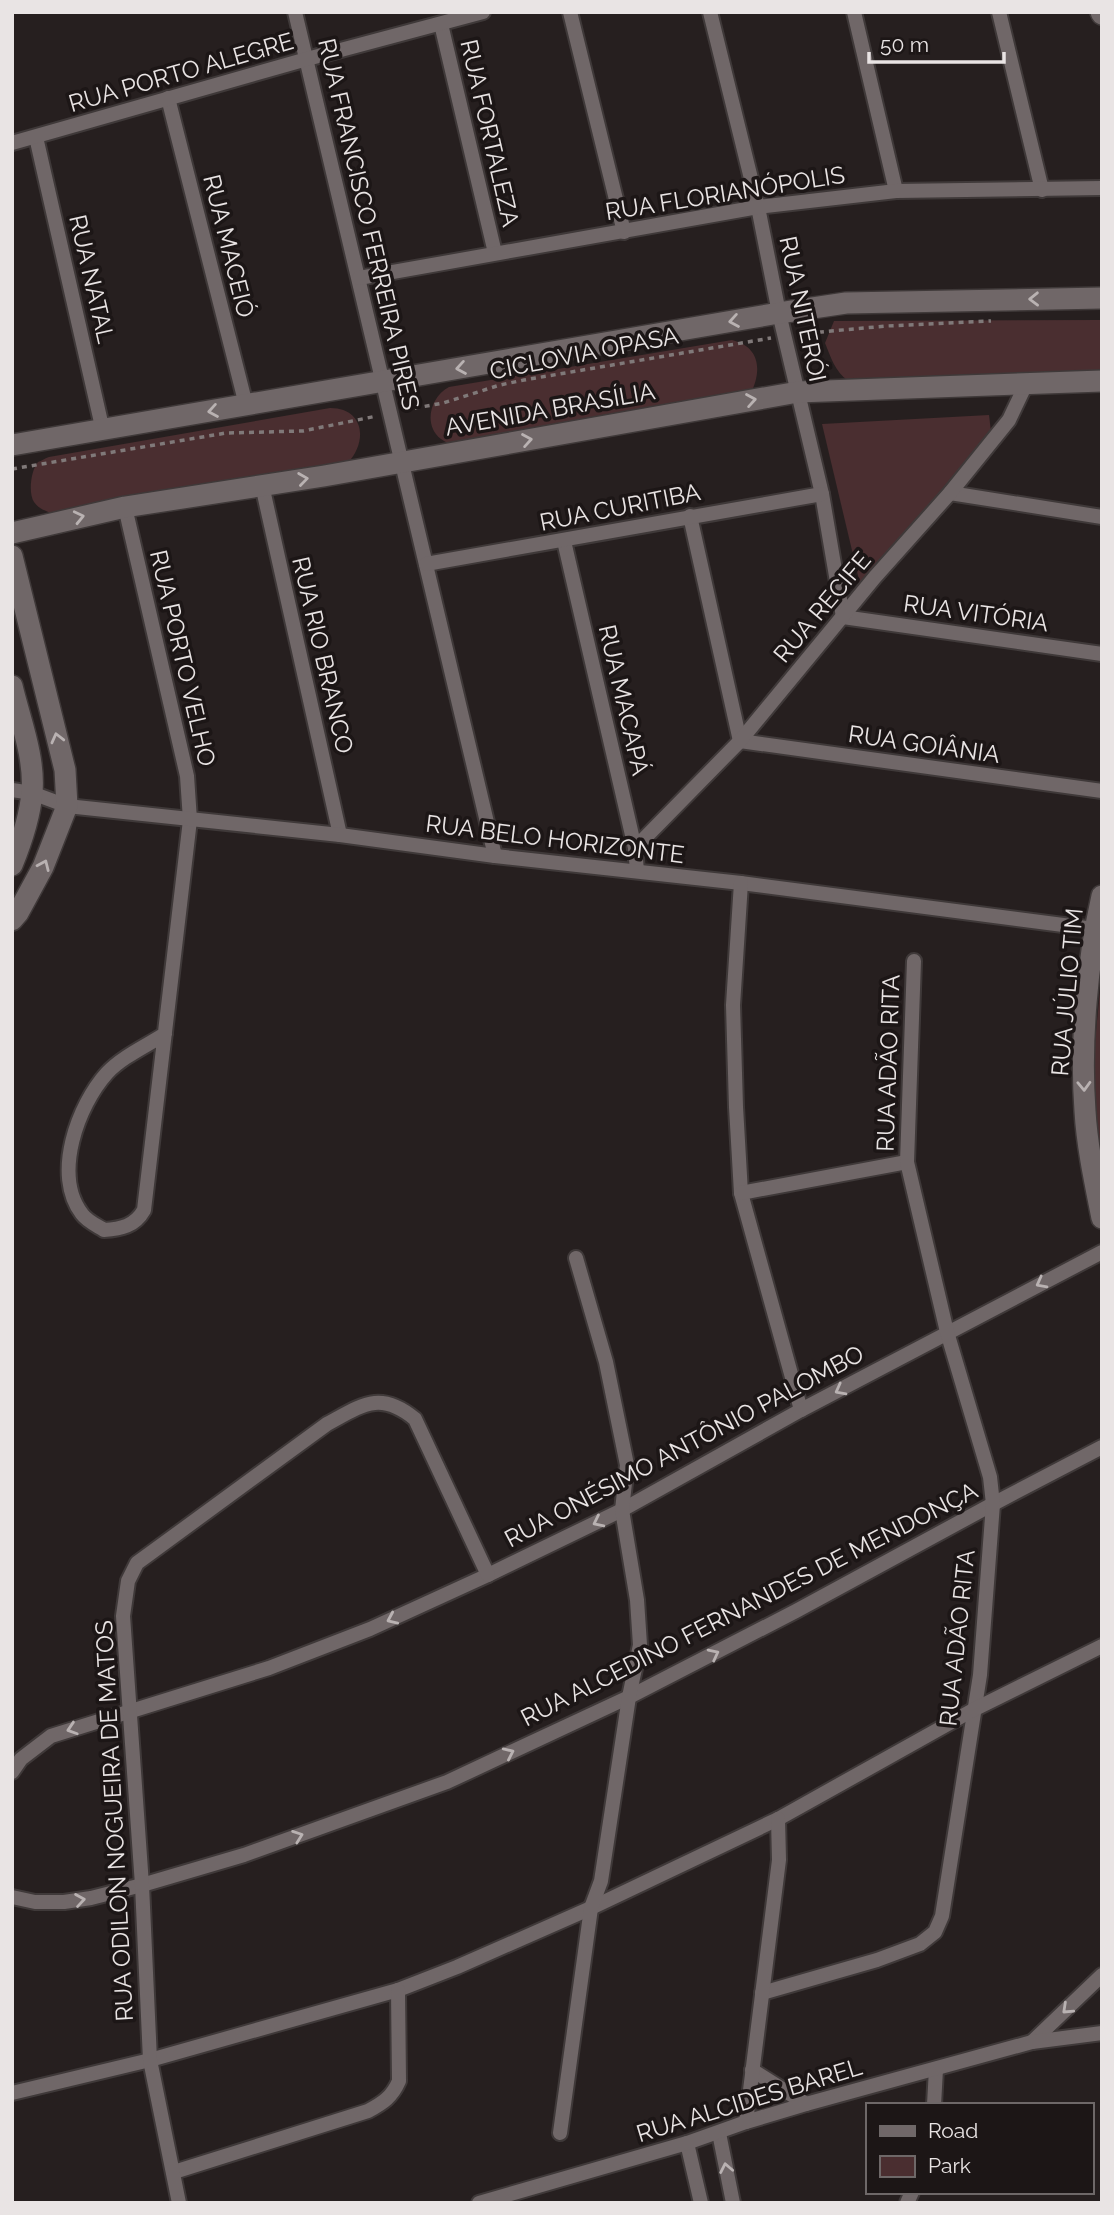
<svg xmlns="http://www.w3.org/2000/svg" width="1114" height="2215" font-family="Raleway,sans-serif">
<rect width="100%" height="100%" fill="#261f1f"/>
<g fill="#4a2e30">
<path d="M1102 320V379L848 381C835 371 831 358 825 343L834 321Z"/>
<path d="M732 340C761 347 762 372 750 395L457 445C452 444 446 443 441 439 423 425 430 397 449 387Z"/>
<path d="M330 408C364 408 368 441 348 463L60 515C52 513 40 511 34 502 28 493 31 470 38 462 39 462 48 457 49 457Z"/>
<polygon points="989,415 992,440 860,584 822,424"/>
<polygon points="1102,970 1102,1157 1094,1115 1094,1052"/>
</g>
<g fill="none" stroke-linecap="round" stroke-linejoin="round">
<g stroke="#3f3939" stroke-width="18">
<g id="street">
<polyline points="295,12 495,856"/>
<polyline points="570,12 624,232"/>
<polyline points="710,12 758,207 779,313 822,494 843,617 1102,654"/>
<polyline points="854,12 896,191"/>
<polyline points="999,12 1042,190"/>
<polyline points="441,24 495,253"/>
<polyline points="168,98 246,405"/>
<polyline points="36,137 103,431"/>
<polyline points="12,143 307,59 483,12"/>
<polyline points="359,278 758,207 896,191 1102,188"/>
<polyline points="262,485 340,835"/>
<polyline points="950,493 1102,517"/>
<path d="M125 507 187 776 190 820 144 1210C135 1226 121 1229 104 1230 96 1225 87 1221 82 1214 52 1175 78 1105 107 1073 122 1057 146 1046 165 1034"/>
<polyline points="690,516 740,741 1102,791"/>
<polyline points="564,541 635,848 637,871"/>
<polyline points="426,564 822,494"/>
<polyline points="12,790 32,793 67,806 340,835 495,856 741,883 1094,929"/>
<polyline points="635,848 740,741 875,577 950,493 1009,420 1027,382"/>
<polyline points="741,883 733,1005 736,1107 741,1193 801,1410"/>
<polyline points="741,1193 907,1162"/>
<polyline points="12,1772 21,1759 51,1736 269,1668 370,1629 488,1575 622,1510 801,1410 1102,1252"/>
<polyline points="12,1897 35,1902 64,1902 91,1898 142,1885 244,1855 447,1782 629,1697 796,1611 993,1504 1102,1447"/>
<polyline points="762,1993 877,1960 920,1944 935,1932 942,1916 980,1675 993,1504 990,1477 947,1332 907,1162 914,961"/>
<polyline points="1032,2042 1102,1975"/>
<polyline points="752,2070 806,2104"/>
<polyline points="12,2093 150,2060 398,1990 457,1967 591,1908 778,1819 973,1710 1102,1646"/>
<polyline points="934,2105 936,2069"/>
<polyline points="746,2122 779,1860 778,1819"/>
<polyline points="560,2133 591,1908 601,1881 629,1697 640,1645 637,1600 622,1510 627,1465 606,1362 576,1258"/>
<polyline points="719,2133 733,2203"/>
<polyline points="687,2143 701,2203"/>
<path d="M174 2172 368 2111C383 2103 392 2097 399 2081L398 1990"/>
<path d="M179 2203 150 2060 142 1885 123 1616 128 1581 137 1563 327 1424C362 1405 380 1390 415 1419L488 1575"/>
<polyline points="479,2203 687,2143 746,2122 806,2104 1032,2042 1102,2033"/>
<polyline points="907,2203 912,2192"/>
</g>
</g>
<g stroke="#3f3939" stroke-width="24">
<g id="secondary">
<polyline points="1101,12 1102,14"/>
<polyline points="12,445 779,313 846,303 1102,298"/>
<polyline points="12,533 125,507 324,476 798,392 1102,381"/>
<polyline points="12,556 65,770 67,806 43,867 18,913 12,920"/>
<path d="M12 686C20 720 35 757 32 792 30 817 21 843 12 865"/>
<path d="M1102 896C1087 962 1080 1044 1085 1111 1087 1146 1095 1183 1102 1218"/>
</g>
</g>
<g stroke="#807979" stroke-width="3.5" stroke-dasharray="5 5" stroke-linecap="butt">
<polyline points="799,334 886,326 991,321"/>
<polyline points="405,410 443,403 500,385 524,380 771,338"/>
<polyline points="12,469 226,433 303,431 377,416"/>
</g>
<use href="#street" stroke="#706768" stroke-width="14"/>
<use href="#secondary" stroke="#706768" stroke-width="21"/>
</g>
<defs><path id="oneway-chevron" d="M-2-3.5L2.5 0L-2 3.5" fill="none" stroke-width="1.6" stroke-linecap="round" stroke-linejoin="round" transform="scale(1.75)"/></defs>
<g stroke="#b9b2b2">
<use href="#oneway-chevron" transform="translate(1034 299) rotate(179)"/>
<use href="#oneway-chevron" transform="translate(734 321) rotate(170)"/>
<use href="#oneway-chevron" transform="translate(461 368) rotate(170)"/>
<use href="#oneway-chevron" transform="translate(751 400) rotate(-10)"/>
<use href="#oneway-chevron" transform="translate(213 411) rotate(170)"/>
<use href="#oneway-chevron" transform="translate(527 440) rotate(-10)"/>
<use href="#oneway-chevron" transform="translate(303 479) rotate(-8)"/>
<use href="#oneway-chevron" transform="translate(79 517) rotate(-13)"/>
<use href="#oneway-chevron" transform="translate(57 738) rotate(-104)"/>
<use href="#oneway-chevron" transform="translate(44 865) rotate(-66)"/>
<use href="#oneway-chevron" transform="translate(1084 1086) rotate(88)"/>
<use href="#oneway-chevron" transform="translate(1041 1283) rotate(152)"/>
<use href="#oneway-chevron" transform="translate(840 1390) rotate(152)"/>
<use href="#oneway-chevron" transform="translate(598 1522) rotate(154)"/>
<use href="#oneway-chevron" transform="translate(392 1619) rotate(156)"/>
<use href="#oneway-chevron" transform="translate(714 1654) rotate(-27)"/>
<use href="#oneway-chevron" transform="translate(72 1729) rotate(162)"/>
<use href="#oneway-chevron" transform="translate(509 1753) rotate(-25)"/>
<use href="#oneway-chevron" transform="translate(298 1836) rotate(-20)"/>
<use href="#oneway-chevron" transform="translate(80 1900) rotate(-9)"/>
<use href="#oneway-chevron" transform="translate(1067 2009) rotate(137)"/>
<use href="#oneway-chevron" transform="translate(726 2168) rotate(-101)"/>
</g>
<g text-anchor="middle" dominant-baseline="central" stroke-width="7" stroke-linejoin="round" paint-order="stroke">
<g font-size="24" fill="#e9e4e4" stroke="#1c1616">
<text transform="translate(181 72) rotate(-16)">RUA PORTO ALEGRE</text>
<text transform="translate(490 133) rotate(77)">RUA FORTALEZA</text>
<text transform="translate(725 193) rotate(-9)">RUA FLORIANÓPOLIS</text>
<text transform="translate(369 224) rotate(77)">RUA FRANCISCO FERREIRA PIRES</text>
<text transform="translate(229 246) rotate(76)">RUA MACEIÓ</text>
<text transform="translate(92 279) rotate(77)">RUA NATAL</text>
<text transform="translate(803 309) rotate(78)">RUA NITERÓI</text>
<text transform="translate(584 353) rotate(-11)">CICLOVIA OPASA</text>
<text transform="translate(550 409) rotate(-10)">AVENIDA BRASÍLIA</text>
<text transform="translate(620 507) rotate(-11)">RUA CURITIBA</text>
<text transform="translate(822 607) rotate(-50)">RUA RECIFE</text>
<text transform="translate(976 613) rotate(8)">RUA VITÓRIA</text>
<text transform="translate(323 655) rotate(77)">RUA RIO BRANCO</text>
<text transform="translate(183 658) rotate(77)">RUA PORTO VELHO</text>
<text transform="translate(624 700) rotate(77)">RUA MACAPÁ</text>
<text transform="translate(924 744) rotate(8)">RUA GOIÂNIA</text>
<text transform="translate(555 839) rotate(7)">RUA BELO HORIZONTE</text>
<text transform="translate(1067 992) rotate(-85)">RUA JÚLIO TIM</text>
<text transform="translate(888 1063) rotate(-88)">RUA ADÃO RITA</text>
<text transform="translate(684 1446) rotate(-28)">RUA ONÉSIMO ANTÔNIO PALOMBO</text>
<text transform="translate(749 1604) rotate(-27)">RUA ALCEDINO FERNANDES DE MENDONÇA</text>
<text transform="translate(957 1638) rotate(-84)">RUA ADÃO RITA</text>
<text transform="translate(114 1821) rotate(-93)">RUA ODILON NOGUEIRA DE MATOS</text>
<text transform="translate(749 2100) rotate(-17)">RUA ALCIDES BAREL</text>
</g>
</g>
<rect width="1114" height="2215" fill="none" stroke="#e9e4e4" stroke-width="28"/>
<rect x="866" y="2103" width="228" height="91" fill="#1c1616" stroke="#6e6868" stroke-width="2"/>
<rect x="880" y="2126" width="35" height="10" fill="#706768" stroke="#6e6868" stroke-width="2"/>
<text x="928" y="2138" font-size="21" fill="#e9e4e4">Road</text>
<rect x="880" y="2156" width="35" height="21" fill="#4a2e30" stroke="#6e6868" stroke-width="2"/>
<text x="928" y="2173" font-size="21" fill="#e9e4e4">Park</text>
<path d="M869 52v10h135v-10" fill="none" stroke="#e9e4e4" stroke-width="3.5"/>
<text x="880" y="52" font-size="21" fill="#e9e4e4" stroke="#1c1616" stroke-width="5" paint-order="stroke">50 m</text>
</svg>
